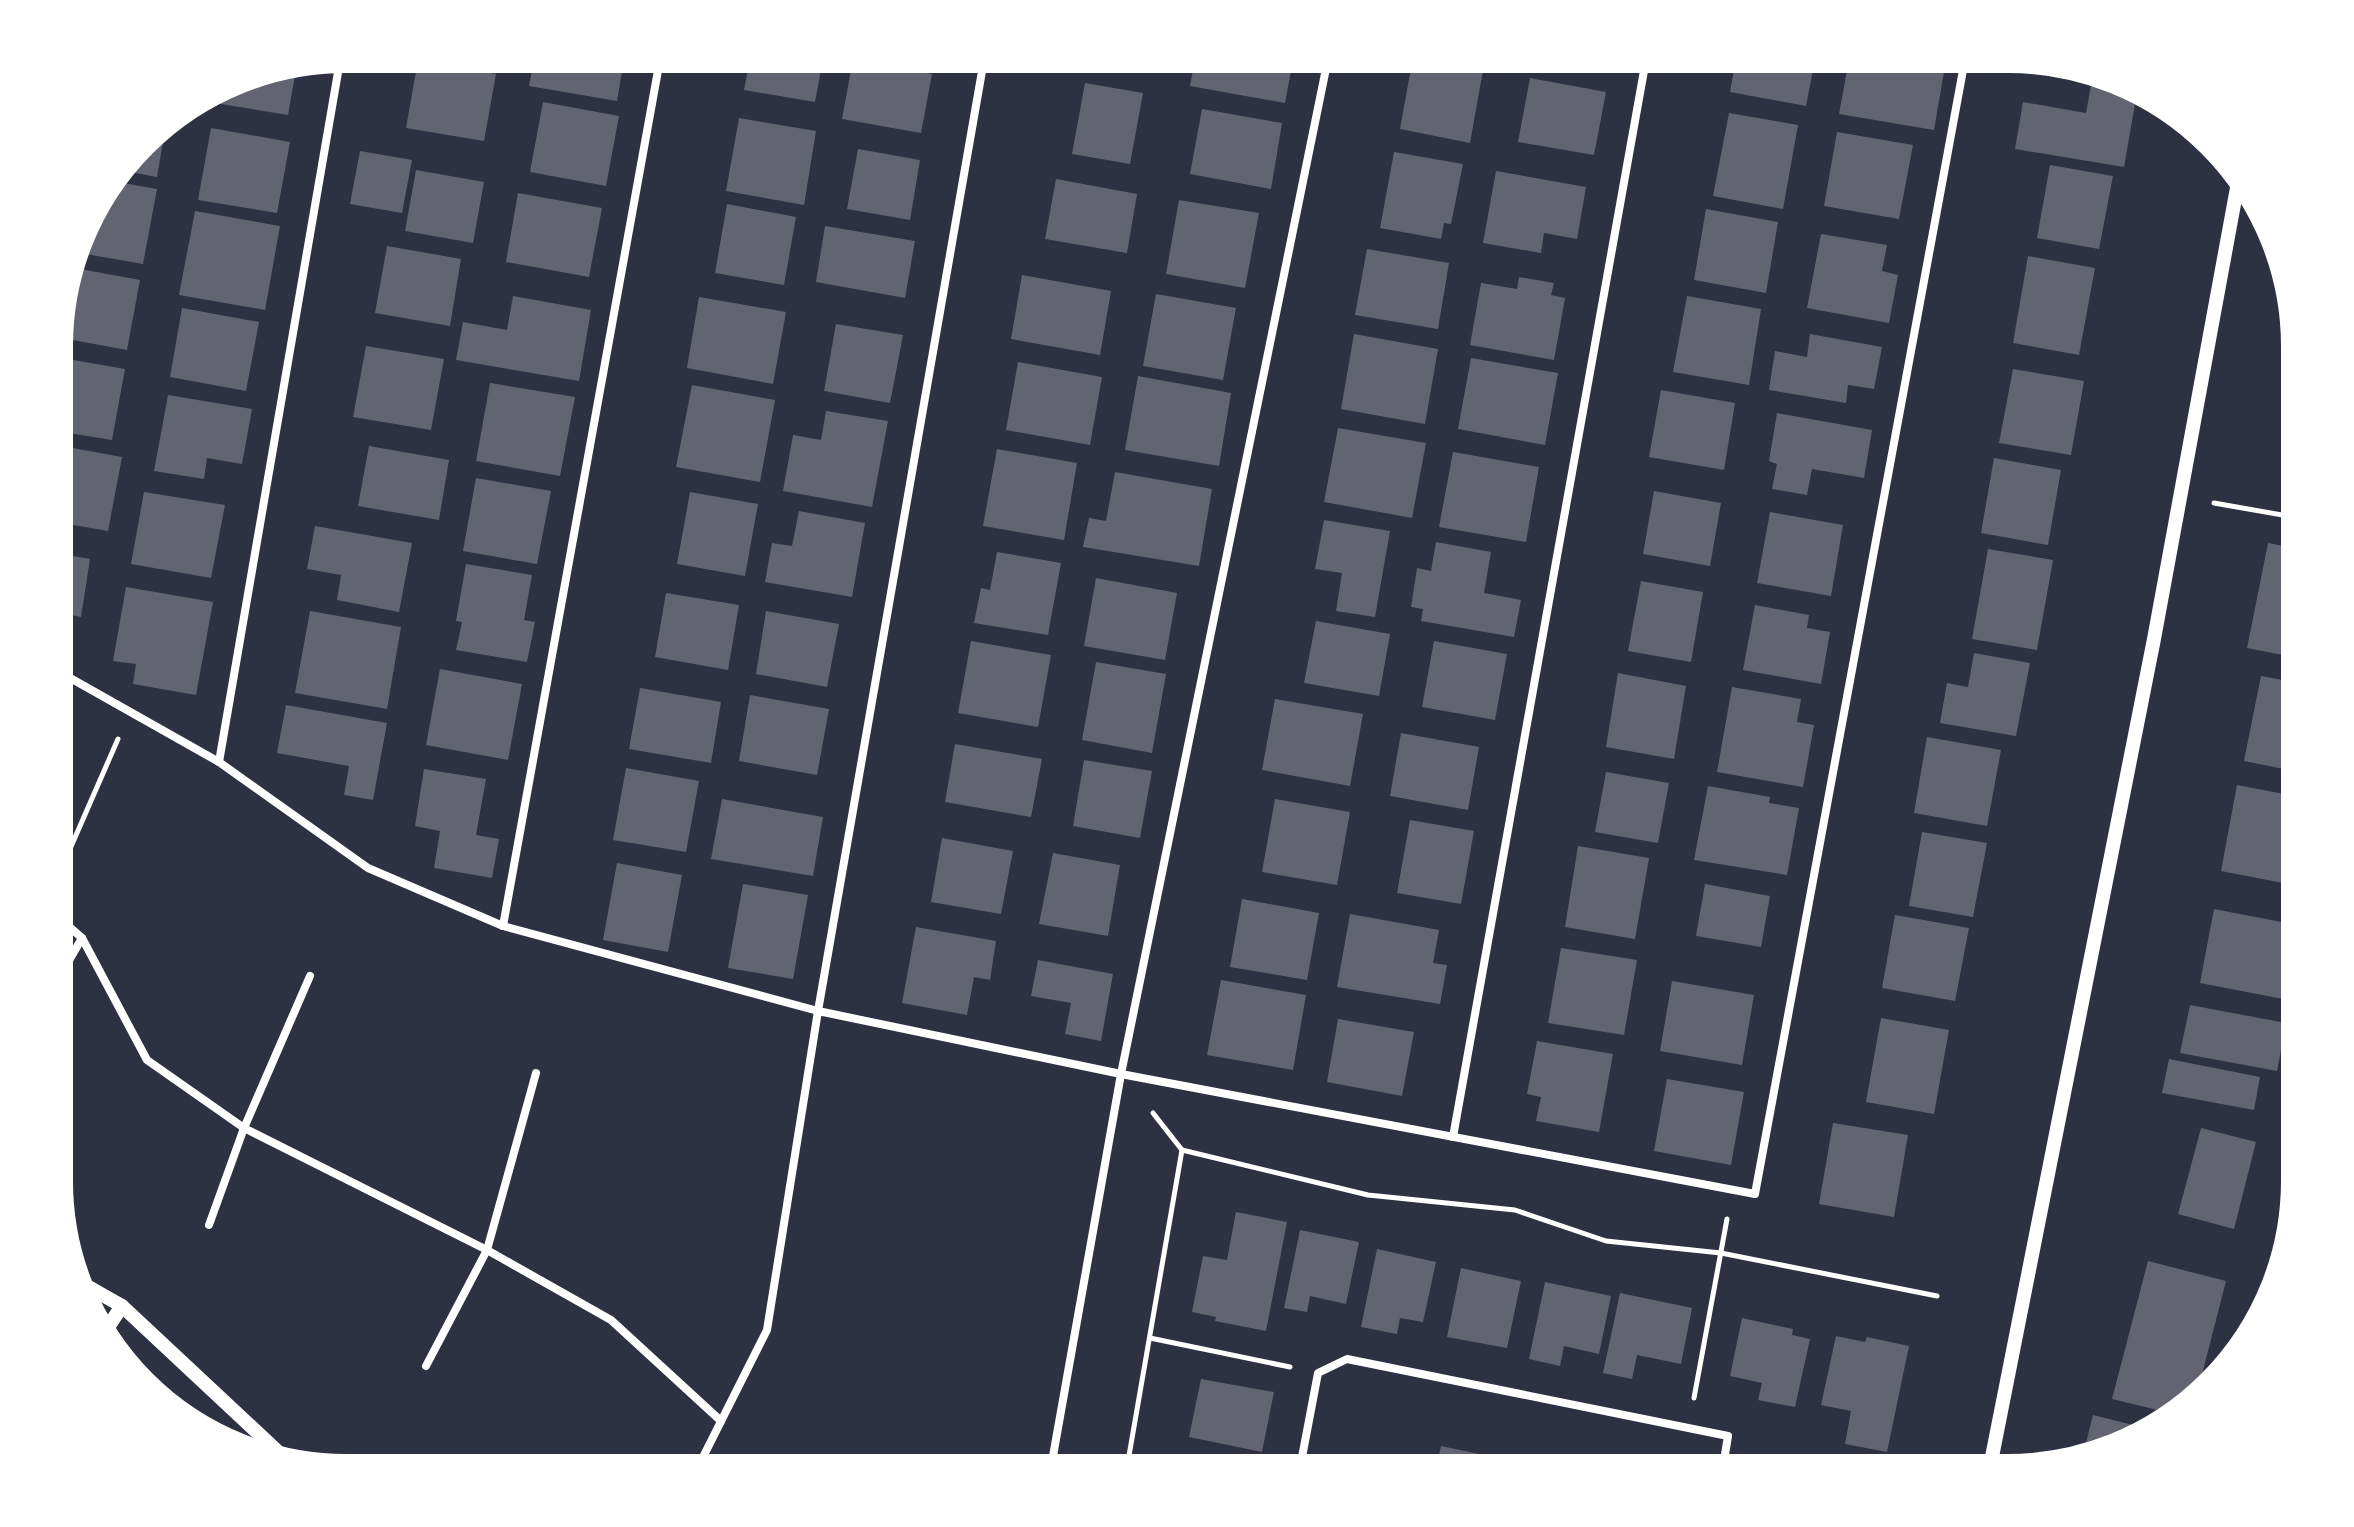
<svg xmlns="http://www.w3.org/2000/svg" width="2354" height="1527" font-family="Quicksand,sans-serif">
<rect width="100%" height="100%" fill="#2d3142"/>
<g fill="#626471">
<polygon points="535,54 625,54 617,101 529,86"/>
<polygon points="751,54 824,54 815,102 744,90"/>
<polygon points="1095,54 1157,54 1155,66"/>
<polygon points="1196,54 1294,54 1285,103 1190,86"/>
<polygon points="1737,54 1816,54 1806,106 1730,92"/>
<polygon points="1850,54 1947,54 1934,130 1839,114"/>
<polygon points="1413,57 1483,70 1470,143 1400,129"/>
<polygon points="853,59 932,74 921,133 842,119"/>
<polygon points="418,60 496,74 484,141 406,128"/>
<polygon points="297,64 288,115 215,103 218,87 235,76"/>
<polygon points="2093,74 2122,79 2138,87 2124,167 2015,149 2023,102 2086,113"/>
<polygon points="1530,78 1606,92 1594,155 1518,142"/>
<polygon points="1085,83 1143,93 1130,164 1072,154"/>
<polygon points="543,102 619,116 606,186 530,172"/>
<polygon points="1202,109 1282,123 1271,189 1190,174"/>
<polygon points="1729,113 1798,125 1783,209 1713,196"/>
<polygon points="167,118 157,177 120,170 153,127"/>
<polygon points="739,118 816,131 804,205 726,191"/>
<polygon points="211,128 290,142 277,213 198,200"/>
<polygon points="1837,132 1913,145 1899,219 1824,206"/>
<polygon points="858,149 920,160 910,220 847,209"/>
<polygon points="360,151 412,160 402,213 350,204"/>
<polygon points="1394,152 1463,164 1451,224 1444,223 1441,239 1380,228"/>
<polygon points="2050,165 2113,176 2099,249 2037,238"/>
<polygon points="416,170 484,182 473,243 405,231"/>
<polygon points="1496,171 1586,187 1577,239 1544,233 1541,253 1483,243"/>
<polygon points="1056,179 1137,194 1127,253 1045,239"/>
<polygon points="111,181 157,189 143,264 74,252 84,217"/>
<polygon points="518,193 602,208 589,277 506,262"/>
<polygon points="1179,200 1259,213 1245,288 1166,274"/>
<polygon points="727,204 796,217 784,285 715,273"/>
<polygon points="1706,209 1778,222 1766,293 1694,280"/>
<polygon points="195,211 280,226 265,310 179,295"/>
<polygon points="825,226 915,241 905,298 816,282"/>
<polygon points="1821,234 1887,245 1882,271 1898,275 1889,323 1807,308"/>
<polygon points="387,246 461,259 450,326 375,313"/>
<polygon points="1367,249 1449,263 1438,329 1355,315"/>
<polygon points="2028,256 2095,268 2079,355 2013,343"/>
<polygon points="69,267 140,280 127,350 56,337 64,284"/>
<polygon points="1022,275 1111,291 1100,355 1011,339"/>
<polygon points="1519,277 1554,283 1551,295 1565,298 1554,360 1470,345 1481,283 1517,289"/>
<polygon points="1156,294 1236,308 1223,380 1143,366"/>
<polygon points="513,296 591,310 579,381 456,360 463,322 507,330"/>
<polygon points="1687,296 1761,309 1749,385 1673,372"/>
<polygon points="699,297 786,312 773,384 687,368"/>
<polygon points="182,308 259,322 246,391 170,377"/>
<polygon points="836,324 903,335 890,403 824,391"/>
<polygon points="1354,334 1438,349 1425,424 1341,409"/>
<polygon points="1810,334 1882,347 1874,389 1848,385 1846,403 1769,390 1775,351 1807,357"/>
<polygon points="366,346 444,359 431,430 353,417"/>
<polygon points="56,357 125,369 112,440 56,431"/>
<polygon points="1471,358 1558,373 1545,445 1458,429"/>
<polygon points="1018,362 1102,377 1090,445 1006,430"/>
<polygon points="2013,369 2084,381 2071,455 1999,443"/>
<polygon points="1138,376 1231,393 1219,466 1125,450"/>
<polygon points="490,383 575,397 560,476 476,461"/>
<polygon points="692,385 775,400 760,482 676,467"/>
<polygon points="1661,390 1735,403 1724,470 1649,457"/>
<polygon points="168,395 252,409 242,464 207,458 204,479 154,471"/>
<polygon points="826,411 888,421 872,507 783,491 793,435 821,440"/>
<polygon points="1777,413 1872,430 1864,478 1812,469 1807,495 1772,489 1777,464 1769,461"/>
<polygon points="1338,428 1426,443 1412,518 1324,502"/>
<polygon points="56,445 122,457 108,531 56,522"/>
<polygon points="369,446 449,460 439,520 358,506"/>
<polygon points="997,449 1077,463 1064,540 983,526"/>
<polygon points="1453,452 1539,467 1526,542 1439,527"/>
<polygon points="1994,458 2061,470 2048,545 1981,533"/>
<polygon points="1115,472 1212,489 1199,566 1083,547 1089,518 1106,521"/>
<polygon points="476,478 551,491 537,564 463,551"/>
<polygon points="1654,491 1721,503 1710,566 1643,554"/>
<polygon points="144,492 225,505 211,578 131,564"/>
<polygon points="690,492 758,504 745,576 677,564"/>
<polygon points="799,511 865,523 852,597 765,582 772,543 792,546"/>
<polygon points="1770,512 1843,525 1831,596 1757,583"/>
<polygon points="1324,520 1390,531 1375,617 1336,611 1342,573 1315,569"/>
<polygon points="315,526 412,543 399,612 337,600 341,575 307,569"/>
<polygon points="1436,542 1491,552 1484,593 1521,600 1514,637 1421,621 1423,609 1411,607 1417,568 1431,571"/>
<polygon points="2268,543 2299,549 2299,658 2247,648"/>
<polygon points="1988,549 2053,560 2037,650 1972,639"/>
<polygon points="997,552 1061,563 1048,635 974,623 981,588 990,590"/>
<polygon points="56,553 90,559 81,617 56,612"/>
<polygon points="466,564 532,575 524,620 535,622 527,662 456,650 462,622 456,621"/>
<polygon points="1096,578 1177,593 1165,660 1084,646"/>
<polygon points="1641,581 1703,592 1691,662 1628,651"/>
<polygon points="126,587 213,602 196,695 133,684 136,664 113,661"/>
<polygon points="666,593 739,605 728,670 655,657"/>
<polygon points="1755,605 1809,615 1807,628 1830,632 1821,684 1743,670"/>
<polygon points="310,611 401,627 387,709 295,693"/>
<polygon points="766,611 839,624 827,687 756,674"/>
<polygon points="1316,621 1390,634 1379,696 1304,683"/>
<polygon points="971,641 1051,655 1038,727 958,713"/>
<polygon points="1434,641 1507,654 1495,720 1422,707"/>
<polygon points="1974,653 2030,663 2016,736 1940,723 1947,683 1968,687"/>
<polygon points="1096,662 1166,674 1152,753 1082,740"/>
<polygon points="440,669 522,684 508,760 426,745"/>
<polygon points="1618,673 1686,686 1674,759 1606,747"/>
<polygon points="2261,676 2299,683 2299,772 2244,761"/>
<polygon points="1732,687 1801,699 1797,722 1814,725 1803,787 1717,772"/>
<polygon points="640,688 721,702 711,763 629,749"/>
<polygon points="750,695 829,709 817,775 739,761"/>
<polygon points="1275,699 1363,714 1350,786 1262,770"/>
<polygon points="286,705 387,723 373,800 344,795 349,766 277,753"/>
<polygon points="1401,733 1479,747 1468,810 1390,796"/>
<polygon points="1927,737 2001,750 1987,826 1914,813"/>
<polygon points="955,744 1042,759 1031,817 945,802"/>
<polygon points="1084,760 1152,771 1140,838 1073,826"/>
<polygon points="626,768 699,781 686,852 613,840"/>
<polygon points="424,769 486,779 476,835 499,839 492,878 434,868 440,831 415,826"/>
<polygon points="1606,772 1669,783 1658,843 1595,832"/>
<polygon points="2237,785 2299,797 2299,886 2221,871"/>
<polygon points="1708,786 1770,797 1769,803 1799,808 1787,875 1694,860"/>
<polygon points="722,799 823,817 813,876 711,859"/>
<polygon points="1275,799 1350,812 1337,885 1262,872"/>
<polygon points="1410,820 1474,831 1461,904 1397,893"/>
<polygon points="1922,832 1987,843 1973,917 1909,906"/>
<polygon points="942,838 1013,851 1001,914 931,902"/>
<polygon points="1578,846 1649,858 1635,939 1565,927"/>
<polygon points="1053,853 1120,865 1108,936 1039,924"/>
<polygon points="617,863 682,875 668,952 603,940"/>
<polygon points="743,884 808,895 793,979 728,968"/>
<polygon points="1705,884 1770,896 1761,947 1696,936"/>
<polygon points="1242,899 1319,913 1307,980 1230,967"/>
<polygon points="2214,909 2297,925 2283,999 2200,983"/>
<polygon points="1350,914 1439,930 1433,963 1447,965 1440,1004 1337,987"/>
<polygon points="1895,915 1969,928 1955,1001 1882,988"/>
<polygon points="916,927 996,941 990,980 974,977 967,1015 902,1003"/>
<polygon points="1561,948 1637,960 1624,1035 1548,1023"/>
<polygon points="1038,960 1113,974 1101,1041 1065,1034 1071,1003 1031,996"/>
<polygon points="1221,980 1306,995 1293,1070 1207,1055"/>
<polygon points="1672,981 1754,995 1742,1065 1660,1051"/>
<polygon points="2190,1005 2286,1023 2277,1071 2180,1053"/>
<polygon points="1881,1018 1949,1030 1934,1114 1866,1102"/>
<polygon points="1338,1019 1414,1032 1402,1096 1327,1082"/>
<polygon points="1537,1041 1613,1054 1599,1132 1536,1121 1541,1097 1527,1094"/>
<polygon points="2169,1059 2260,1077 2254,1110 2162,1093"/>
<polygon points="1667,1079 1744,1092 1731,1165 1654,1151"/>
<polygon points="1833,1123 1908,1135 1894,1217 1819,1204"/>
<polygon points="2201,1128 2256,1142 2234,1229 2178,1214"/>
<polygon points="1236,1212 1287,1222 1266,1331 1215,1321 1216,1317 1192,1312 1203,1256 1227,1260"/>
<polygon points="1300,1230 1359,1242 1346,1304 1310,1296 1307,1312 1284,1308"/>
<polygon points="1377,1249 1436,1262 1423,1322 1400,1318 1397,1334 1361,1327"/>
<polygon points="2148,1261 2226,1281 2197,1394 2174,1414 2112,1399"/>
<polygon points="1461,1268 1521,1281 1507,1348 1447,1337"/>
<polygon points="1545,1282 1611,1296 1599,1354 1564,1346 1560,1366 1529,1359"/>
<polygon points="1620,1293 1692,1308 1681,1364 1637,1355 1632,1379 1603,1373"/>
<polygon points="1742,1318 1793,1329 1792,1335 1810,1339 1795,1407 1758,1400 1762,1383 1730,1376"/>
<polygon points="1836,1336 1865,1342 1867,1337 1909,1346 1887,1452 1845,1444 1851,1411 1821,1405"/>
<polygon points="1201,1379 1274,1392 1262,1452 1189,1437"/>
<polygon points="2093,1415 2157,1431 2153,1434 2083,1455"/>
<polygon points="1441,1446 1503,1459 1501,1473 1435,1473"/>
<polygon points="1181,1457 1255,1471 1255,1473 1178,1473"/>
</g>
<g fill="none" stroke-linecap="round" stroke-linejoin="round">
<g stroke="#fff" stroke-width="5">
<polyline points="2214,503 2299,518"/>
<polyline points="56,881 118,739"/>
<polyline points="1153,1113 1182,1150"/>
<polyline points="1150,1338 1290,1367"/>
<polyline points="1694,1398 1727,1219"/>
<polyline points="1126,1473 1182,1150 1368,1195 1515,1210 1606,1241 1721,1253 1937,1296"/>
</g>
<g stroke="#fff" stroke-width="8">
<polyline points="56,670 219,762 368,868 503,926 818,1011 1121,1074 1755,1194 1966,54"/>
<polyline points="219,762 341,55"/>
<polyline points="56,915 82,938 147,1060 244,1128 487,1250 611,1320 721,1421"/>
<polyline points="503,926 661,54"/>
<polyline points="56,983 82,938"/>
<polyline points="1453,1137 1647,54"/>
<polyline points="209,1225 244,1128 310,976"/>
<polyline points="2270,1303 2299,1147"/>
<polyline points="426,1366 487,1250 536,1073"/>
<polyline points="695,1473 767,1330 818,1011 985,54"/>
<polyline points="1050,1473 1121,1074 1329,54"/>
<polyline points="1299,1473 1318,1373 1347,1359 1728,1436 1722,1473"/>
</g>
<g stroke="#fff" stroke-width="14">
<polyline points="78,1281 122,1306 291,1464"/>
<polyline points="102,1336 122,1306"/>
<polyline points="1989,1472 2154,639 2239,177"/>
</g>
</g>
<path d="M0 0H2354V1527H0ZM346 68H2008A278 278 0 0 1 2286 346V1181A278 278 0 0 1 2008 1459H346A278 278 0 0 1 68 1181V346A278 278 0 0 1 346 68Z" fill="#fff" fill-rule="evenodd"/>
<path fill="none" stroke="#fff" stroke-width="10" d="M346 68H2008A278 278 0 0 1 2286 346V1181A278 278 0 0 1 2008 1459H346A278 278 0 0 1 68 1181V346A278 278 0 0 1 346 68Z"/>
</svg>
